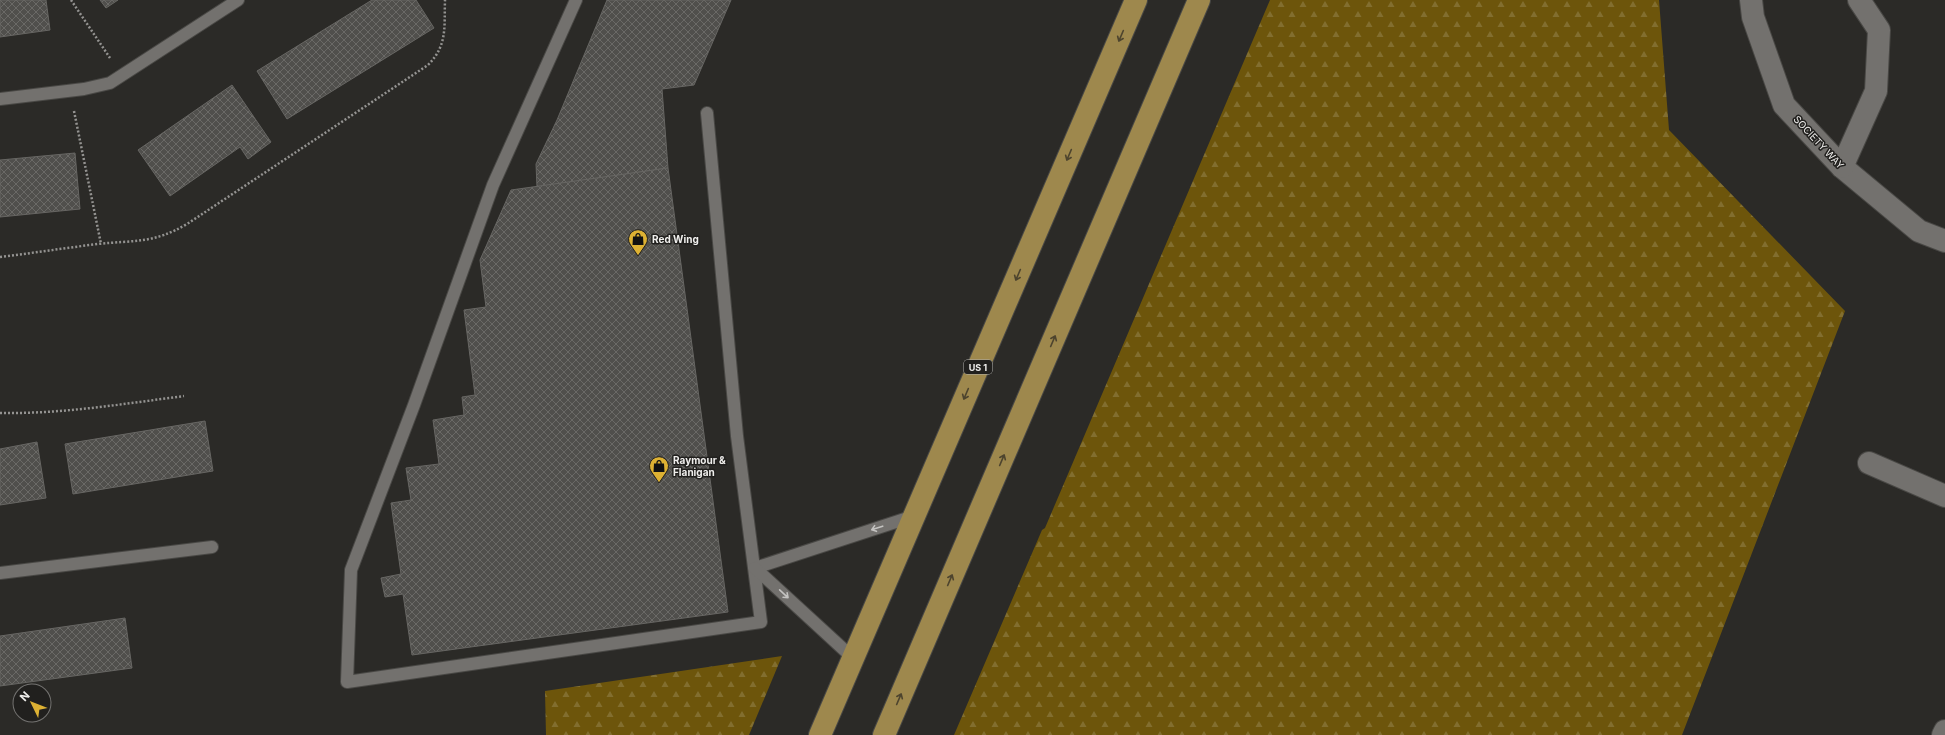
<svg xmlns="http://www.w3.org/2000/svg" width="1945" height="735" font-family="Inter,sans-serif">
<defs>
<pattern id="forest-firs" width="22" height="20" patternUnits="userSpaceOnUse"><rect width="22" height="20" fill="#6d550b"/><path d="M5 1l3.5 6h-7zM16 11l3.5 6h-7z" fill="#826e2f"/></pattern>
<pattern id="building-cross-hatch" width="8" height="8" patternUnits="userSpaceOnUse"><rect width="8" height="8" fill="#504f4c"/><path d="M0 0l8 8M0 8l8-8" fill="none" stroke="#6a6966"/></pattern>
</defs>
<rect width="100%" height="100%" fill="#2b2a27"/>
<g fill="url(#forest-firs)">
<polygon points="1270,0 1659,0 1669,130 1845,311 1682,735 954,735 1042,530 1045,528"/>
<polygon points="782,656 749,735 546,735 545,691"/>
</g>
<g fill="url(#building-cross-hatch)" stroke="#676663">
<polygon points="0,0 46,0 50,30 0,37"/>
<polygon points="100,0 118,0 106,8"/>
<polygon points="372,0 416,0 434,28 287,119 257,71"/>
<polygon points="607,0 731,0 694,85 662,89 668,168 537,187 536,164 557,120"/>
<polygon points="232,85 271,142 248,159 240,147 170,196 138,150"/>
<polygon points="75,153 80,209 0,217 0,160"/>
<polygon points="668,168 728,612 412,655 403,594 385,597 381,578 401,574 391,503 411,500 406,468 439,464 433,420 464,415 462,397 475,395 464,310 486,307 480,260 511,190"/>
<polygon points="205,421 213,471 73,494 65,444"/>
<polygon points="37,442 46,498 0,505 0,449"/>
<polygon points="125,618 132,668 0,686 0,636"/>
</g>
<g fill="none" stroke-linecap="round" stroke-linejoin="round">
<g stroke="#494845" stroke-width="14">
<g id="service">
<polyline points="576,0 493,185 414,405 351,570 347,682 761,622 737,436 707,113"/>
<polyline points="0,99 84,89 110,83 238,0"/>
<polyline points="755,568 914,516"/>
<polyline points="755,568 853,658"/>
<polyline points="0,573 212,547"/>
</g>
</g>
<g stroke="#494845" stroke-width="24">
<g id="minor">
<polyline points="1751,0 1753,17 1784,105 1842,167 1919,231 1945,241"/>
<polyline points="1842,167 1876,91 1879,30 1859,0"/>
<polyline points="1869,463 1945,496"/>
<polyline points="1943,735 1945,731"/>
</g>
</g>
<g stroke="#494845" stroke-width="24">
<g id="trunk">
<polyline points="820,735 1136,0"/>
<polyline points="884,735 1199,0"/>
</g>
</g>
<g stroke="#949391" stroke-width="2.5" stroke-dasharray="2 2" stroke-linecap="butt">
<polyline points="71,0 110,58"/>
<polyline points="74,111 101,244"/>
<path d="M0 257C33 253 65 248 98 244 134 240 153 244 187 224L428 65C448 45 444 26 445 0"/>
<path d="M0 413C62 414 123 404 184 396"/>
</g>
<use href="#service" stroke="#73716e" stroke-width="12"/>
<use href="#minor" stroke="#73716e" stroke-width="22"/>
<use href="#trunk" stroke="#9e884d" stroke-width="22"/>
</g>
<defs><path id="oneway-shaft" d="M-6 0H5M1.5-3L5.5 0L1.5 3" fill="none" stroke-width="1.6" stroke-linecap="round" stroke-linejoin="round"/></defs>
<g stroke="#4d442e">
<use href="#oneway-shaft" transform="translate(1121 36) rotate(113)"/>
<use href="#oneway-shaft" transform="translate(1069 155) rotate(113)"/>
<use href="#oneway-shaft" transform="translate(1018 275) rotate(113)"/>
<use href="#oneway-shaft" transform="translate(1053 341) rotate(-67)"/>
<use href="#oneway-shaft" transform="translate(966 394) rotate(113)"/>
<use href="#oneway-shaft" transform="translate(1002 460) rotate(-67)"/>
<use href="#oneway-shaft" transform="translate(950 580) rotate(-67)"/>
<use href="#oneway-shaft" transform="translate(899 699) rotate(-67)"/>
</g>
<g stroke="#c4c3c1">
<use href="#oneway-shaft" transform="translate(877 528) rotate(162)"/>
<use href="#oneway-shaft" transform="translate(784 594) rotate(43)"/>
</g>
<defs>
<g id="shop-pin" transform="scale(1)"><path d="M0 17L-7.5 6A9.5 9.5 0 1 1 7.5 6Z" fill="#ddb133" stroke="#21201e"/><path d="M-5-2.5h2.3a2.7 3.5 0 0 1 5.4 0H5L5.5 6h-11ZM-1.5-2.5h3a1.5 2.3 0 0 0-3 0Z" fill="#111"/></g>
</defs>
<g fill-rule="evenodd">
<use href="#shop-pin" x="638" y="239"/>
<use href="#shop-pin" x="659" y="466"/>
</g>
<g text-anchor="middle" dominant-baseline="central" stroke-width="3" stroke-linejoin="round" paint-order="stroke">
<rect fill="#21201e" stroke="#b2b1af" stroke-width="1" x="964" y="360" width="28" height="14" rx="3"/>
<g font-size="9" font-weight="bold" fill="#f0efed">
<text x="978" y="367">US 1</text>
</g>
<g font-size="10" fill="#f0efed" stroke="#21201e">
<text transform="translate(1819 142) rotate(47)">SOCIETY WAY</text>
</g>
<g font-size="10" font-weight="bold" fill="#f0efed" stroke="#21201e" text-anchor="start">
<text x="652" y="239">Red Wing</text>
<text x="673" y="460">Raymour &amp;<tspan x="673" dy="12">Flanigan</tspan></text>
</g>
</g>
<g transform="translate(32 703) rotate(313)"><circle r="19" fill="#21201e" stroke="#747371"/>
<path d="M0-3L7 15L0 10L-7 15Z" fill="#ddb133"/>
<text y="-6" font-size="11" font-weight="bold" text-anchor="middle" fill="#f0efed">N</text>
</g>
</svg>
